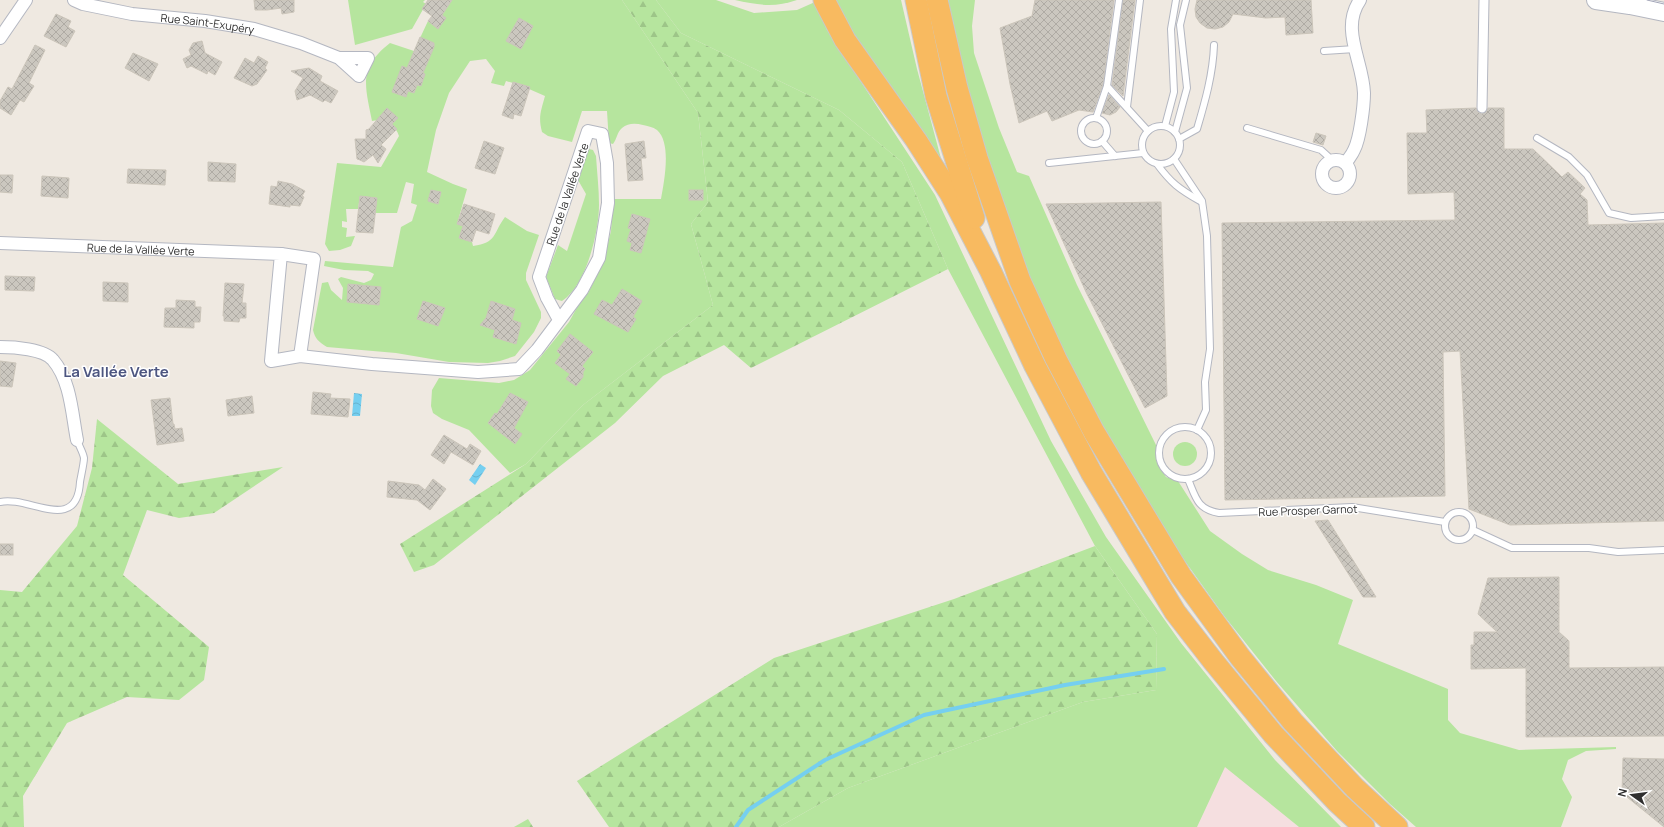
<svg xmlns="http://www.w3.org/2000/svg" width="1664" height="827" font-family="Manrope,sans-serif">
<defs>
<pattern id="forest-firs" width="22" height="20" patternUnits="userSpaceOnUse"><rect width="22" height="20" fill="#b6e59e"/><path d="M5 1l3.5 6h-7zM16 11l3.5 6h-7z" fill="#9dc588"/></pattern>
<pattern id="water-waves" width="16" height="10" patternUnits="userSpaceOnUse"><rect width="16" height="10" fill="#75cff0"/><path d="M0 5q4-4 8 0t8 0" fill="none" stroke="#66b2ce"/></pattern>
<pattern id="building-cross-hatch" width="8" height="8" patternUnits="userSpaceOnUse"><rect width="8" height="8" fill="#cbc7bf"/><path d="M0 0l8 8M0 8l8-8" fill="none" stroke="#afaba4"/></pattern>
</defs>
<rect width="100%" height="100%" fill="#efe9e1"/>
<polygon fill="#f5dfe0" points="1225,766 1299,827 1197,827"/>
<g fill="#b6e59e">
<polygon points="348,0 425,0 423,2 426,4 412,29 355,45"/>
<path d="M452 0H622L698 113 708 202 691 224 713 305 583 405 526 464 510 473 469 430 442 419 433 413 431 406 432 390 439 378 499 383 514 380 530 370 569 322 579 304 588 293 603 263 611 231 613 199H661C664 182 672 143 657 130 653 127 647 126 643 125 635 123 628 123 622 128 617 132 617 139 613 144L609 143 607 111H582L572 142 548 136 542 132C538 117 541 111 545 96L529 89 530 87 513 82V83L506 81 504 86 491 83 495 71 486 59 470 61 449 93 436 130 427 172 453 184 467 189 457 224 463 226 459 238 472 242 473 246C497 243 493 233 505 217L527 231 539 235 526 273V280L541 312V318L534 332 515 356 500 361 488 363 449 362 396 353 327 347C319 342 315 339 313 330L322 283 328 282 331 290 342 300 343 288 338 279 341 277 364 283 371 280 374 274 368 271 344 270 324 266 325 261 393 267 401 227 412 221 417 205 411 203 414 184 406 182 397 213H375L377 198 360 196 358 209H346L347 222 342 221V227L347 228 346 237 355 236 351 246 340 250 329 251 325 244 337 163 381 167 399 136C395 124 385 119 372 121 365 85 358 68 390 43L414 51 428 21 438 29 442 15Z"/>
<polygon points="656,0 716,0 754,13 797,10 815,2 827,30 935,195 1051,441 1106,537 1181,643 1275,760 1341,827 1299,827 1225,767 1197,827 779,827 848,788 1083,702 1156,690 1157,634 1095,546 948,269 902,162 839,110 681,33"/>
<path d="M735 0H797C774 8 758 5 735 0Z"/>
<polygon points="830,0 901,0 917,69 943,166"/>
<polygon points="947,0 975,0 972,26 974,53 999,128 1017,172 1029,176 1077,285 1156,445 1157,463 1166,477 1178,481 1210,531 1242,554 1268,570 1316,585 1353,600 1338,644 1448,689 1448,720 1460,733 1519,750 1616,747 1616,749 1586,751 1568,760 1562,779 1572,797 1561,827 1416,827 1390,804 1337,751 1276,681 1225,617 1177,550 1098,421 1058,344 1028,272 994,181 955,45"/>
<path d="M589 149 593 150 596 156C597 172 599 189 599 205 599 232 586 286 562 301L555 299 546 277 558 245 567 251 586 194 578 180 586 152Z"/>
<circle cx="1185" cy="454" r="12"/>
</g>
<g fill="url(#forest-firs)">
<polygon points="622,0 656,0 681,33 839,110 902,162 948,269 751,368 724,345 663,376 615,423 434,565 414,572 400,544 526,464 583,405 713,305 691,224 708,202 698,113"/>
<polygon points="97,419 178,484 283,467 214,513 179,518 147,510 123,575 209,647 204,680 179,700 127,697 67,723 23,796 24,827 0,827 0,590 22,592 77,526 92,468"/>
<polygon points="1095,546 1157,634 1156,690 1083,702 848,788 779,827 609,827 577,781 774,658 954,599"/>
<polygon points="528,819 533,827 514,827"/>
</g>
<g fill="url(#water-waves)">
<polygon points="354,393 362,394 360,416 352,416"/>
<polygon points="480,464 486,468 475,485 469,480"/>
</g>
<g fill="none" stroke-linecap="round" stroke-linejoin="round">
<polyline stroke="#75cff0" stroke-width="4" points="736,827 748,810 825,760 924,715 1065,685 1164,669"/>
</g>
<g fill="url(#building-cross-hatch)" stroke="#cbc5ba">
<polygon points="254,0 294,0 294,12 282,14 281,8 267,10 255,10"/>
<polygon points="428,0 452,0 442,15 446,18 438,29 428,21 432,16 422,9"/>
<polygon points="1035,0 1114,0 1103,85 1093,112 1079,110 1052,121 1047,111 1019,123 1010,84 1000,28 1032,16"/>
<polygon points="1123,0 1135,0 1123,96 1112,85"/>
<polygon points="1197,0 1311,0 1313,33 1286,35 1285,17 1266,18 1233,14 1229,22 1223,27 1215,29 1207,28 1200,23 1196,17 1195,9"/>
<polygon points="56,14 71,21 68,27 75,31 66,47 44,36"/>
<polygon points="519,18 533,26 521,49 506,41"/>
<polygon points="420,37 434,43 434,47 423,73 425,74 421,86 417,85 414,93 408,91 406,97 392,92 402,66 407,68"/>
<polygon points="202,41 205,53 222,62 215,75 208,71 207,74 191,66 187,68 183,59 191,55 189,50 193,43"/>
<polygon points="35,45 45,50 29,83 34,86 24,102 20,100 11,115 0,108 0,101 8,87 12,89"/>
<polygon points="133,53 158,64 149,81 125,68"/>
<polygon points="258,56 268,62 265,68 267,70 257,84 252,86 234,78 245,58 254,63"/>
<polygon points="309,68 322,76 320,81 338,91 331,103 325,100 323,102 310,95 297,100 295,91 303,78 291,71"/>
<polygon points="513,82 530,87 521,116 514,114 513,119 502,115"/>
<polygon points="1109,95 1120,107 1116,112 1110,115 1102,113"/>
<polygon points="387,108 398,118 392,124 397,129 381,145 386,149 378,163 373,155 364,162 360,160 357,159 355,139 366,139 366,130 369,129"/>
<polygon points="1476,108 1479,113 1482,114 1487,111 1488,108 1504,108 1504,149 1533,149 1562,177 1568,172 1585,188 1580,194 1587,200 1588,225 1664,223 1664,521 1510,525 1469,509 1460,351 1443,352 1445,496 1225,500 1222,223 1455,220 1454,192 1408,194 1407,133 1427,133 1426,110"/>
<polygon points="1316,133 1326,136 1323,145 1313,142"/>
<polygon points="484,141 504,148 495,174 475,168"/>
<polygon points="644,141 646,158 641,158 643,180 628,181 625,144"/>
<polygon points="208,162 236,164 235,182 208,181"/>
<polygon points="128,169 166,170 165,185 127,183"/>
<polygon points="0,175 13,175 12,193 0,192"/>
<polygon points="42,176 69,178 68,198 41,196"/>
<polygon points="278,181 292,184 305,191 302,196 304,197 300,206 290,205 290,207 269,204 271,186 277,187"/>
<polygon points="431,190 441,192 438,204 428,201"/>
<rect x="689" y="190" width="14" height="10"/>
<polygon points="360,196 377,198 373,233 356,232"/>
<polygon points="1161,202 1167,396 1145,408 1086,292 1046,204"/>
<polygon points="464,204 495,214 489,234 476,230 472,242 459,238 463,226 457,224"/>
<polygon points="632,214 650,219 641,253 630,250 632,243 627,241 631,229 628,228"/>
<polygon points="5,276 35,277 34,291 5,290"/>
<polygon points="103,282 128,283 128,302 103,301"/>
<polygon points="225,283 244,284 242,303 246,303 246,318 240,318 239,322 224,321 224,316 223,316"/>
<polygon points="348,284 381,287 379,305 347,302"/>
<polygon points="622,289 642,301 633,317 636,319 628,332 594,314 602,300 612,305"/>
<polygon points="176,300 195,301 195,307 201,307 200,322 194,322 194,328 164,327 165,308 176,308"/>
<polygon points="423,301 445,308 438,326 417,319"/>
<polygon points="491,301 515,309 512,320 521,323 516,344 493,337 495,330 480,325 486,318"/>
<polygon points="570,334 593,352 582,366 585,369 583,372 583,377 576,386 566,379 570,374 555,363 561,355 557,351"/>
<polygon points="0,361 16,363 12,387 0,386"/>
<polygon points="313,392 331,394 330,398 350,399 348,417 311,414"/>
<polygon points="510,393 528,402 514,428 522,434 515,444 488,423 495,413 497,414"/>
<polygon points="252,396 254,413 228,416 226,400"/>
<polygon points="170,398 173,424 174,424 175,429 182,428 184,441 157,445 151,400"/>
<polygon points="444,435 467,449 470,444 481,451 473,465 451,452 444,464 431,455"/>
<polygon points="433,479 446,489 430,510 417,500 387,497 388,481 419,485 425,490"/>
<polygon points="1328,520 1376,597 1363,597 1315,521"/>
<rect x="0" y="544" width="13" height="11"/>
<polygon points="1559,577 1559,632 1569,641 1569,668 1664,667 1664,736 1526,737 1526,668 1471,669 1471,645 1474,645 1474,632 1497,632 1478,614 1488,578"/>
<polygon points="1623,758 1664,759 1664,827 1622,793"/>
</g>
<g fill="none" stroke-linecap="round" stroke-linejoin="round">
<g stroke="#b4b7c1" stroke-width="8">
<g id="service">
<polyline points="1119,0 1107,86 1148,131"/>
<polyline points="1324,51 1355,49"/>
<polyline points="1127,107 1140,0"/>
<circle cx="1094" cy="131" r="13"/>
<polyline points="1096,118 1107,86"/>
<circle cx="1161" cy="145" r="19"/>
<polyline points="1165,126 1174,92 1171,29 1176,0"/>
<polyline points="1247,128 1321,150 1332,160"/>
<polyline points="1175,132 1187,88 1180,25 1186,0"/>
<polyline points="1537,138 1569,157 1587,175 1609,213 1631,218 1664,216"/>
<path d="M1179 139 1197 129C1205 102 1213 74 1214 45"/>
<polyline points="1102,141 1115,156"/>
<polyline points="1174,159 1202,201 1207,236 1210,349 1205,382 1206,410 1197,430"/>
<polyline points="1049,163 1143,153"/>
<path d="M1157 164C1171 183 1179 189 1200 201"/>
<circle cx="1185" cy="453" r="26"/>
<path d="M1188 479C1196 498 1197 509 1219 513L1352 507 1445 522"/>
<path d="M0 502C28 495 77 535 80 482 81 476 84 463 84 458 83 452 79 446 77 440"/>
<circle cx="1459" cy="526" r="14"/>
<polyline points="1473,530 1512,548 1589,548 1618,552 1664,550"/>
</g>
</g>
<g stroke="#b4b7c1" stroke-width="11">
<polyline id="pedestrian" points="1482,108 1484,0"/>
</g>
<g stroke="#b4b7c1" stroke-width="14">
<g id="minor">
<path id="s1" d="M74 0 83 4 132 14 205 21 254 29 301 43 339 58H368L359 76 339 58"/>
<polyline points="0,38 26,0"/>
<circle cx="1336" cy="174" r="14"/>
<path d="M1346 163C1348 159 1352 155 1354 150 1360 139 1364 106 1364 93 1363 61 1340 29 1360 0"/>
<path id="s2" d="M0 243 281 254 271 361 300 356 372 364 478 372 519 369 537 350 582 290 599 258 608 203 607 163 602 134 588 131 539 277 547 298 559 320"/>
<polyline points="281,254 314,259 300,356"/>
<path d="M0 347C14 347 44 349 53 360 71 381 72 415 77 440"/>
</g>
</g>
<g stroke="#b4b7c1" stroke-width="20">
<polyline id="secondary" points="1596,0 1630,5 1664,12"/>
</g>
<g stroke="#c9c9c9" stroke-width="23">
<g id="trunk">
<polyline points="824,0 845,40 916,140 950,193 991,272 1035,366 1091,472 1175,612 1213,661 1273,734 1337,802 1364,827"/>
<polyline points="916,0 936,96 974,218"/>
<polyline points="937,0 957,88 977,158 1020,281 1056,359 1094,432 1181,576 1240,657 1293,722 1355,788 1397,827"/>
</g>
</g>
<use href="#service" stroke="#fff" stroke-width="6"/>
<use href="#pedestrian" stroke="#fff" stroke-width="9"/>
<use href="#minor" stroke="#fff" stroke-width="12"/>
<use href="#secondary" stroke="#fff" stroke-width="18"/>
<use href="#trunk" stroke="#f8ba60" stroke-width="21"/>
<polyline stroke="#a3a6b8" stroke-width="1" points="1647,0 1664,4"/>
</g>
<g text-anchor="middle" dominant-baseline="central" stroke-width="3" stroke-linejoin="round" paint-order="stroke">
<g font-size="11" fill="#2e2e2e" stroke="#fff">
<text stroke="none"><textPath href="#s1" startOffset="136">Rue Saint-Exupéry</textPath></text>
<text transform="translate(567 194) rotate(-71)">Rue de la Vallée Verte</text>
<text stroke="none"><textPath href="#s2" startOffset="141">Rue de la Vallée Verte</textPath></text>
<text transform="translate(1308 510) rotate(-2)">Rue Prosper Garnot</text>
</g>
<g font-size="15" font-weight="bold" fill="#4d5680" stroke="#fff">
<text x="116" y="371">La Vallée Verte</text>
</g>
</g>
<g transform="translate(1632 795) rotate(284)" stroke="#ffffff" stroke-width="3" paint-order="stroke">
<path d="M0-3L7 15L0 10L-7 15Z" fill="#2e2e2e"/>
<text y="-6" font-size="11" font-weight="bold" text-anchor="middle" fill="#2e2e2e">N</text>
</g>
</svg>
